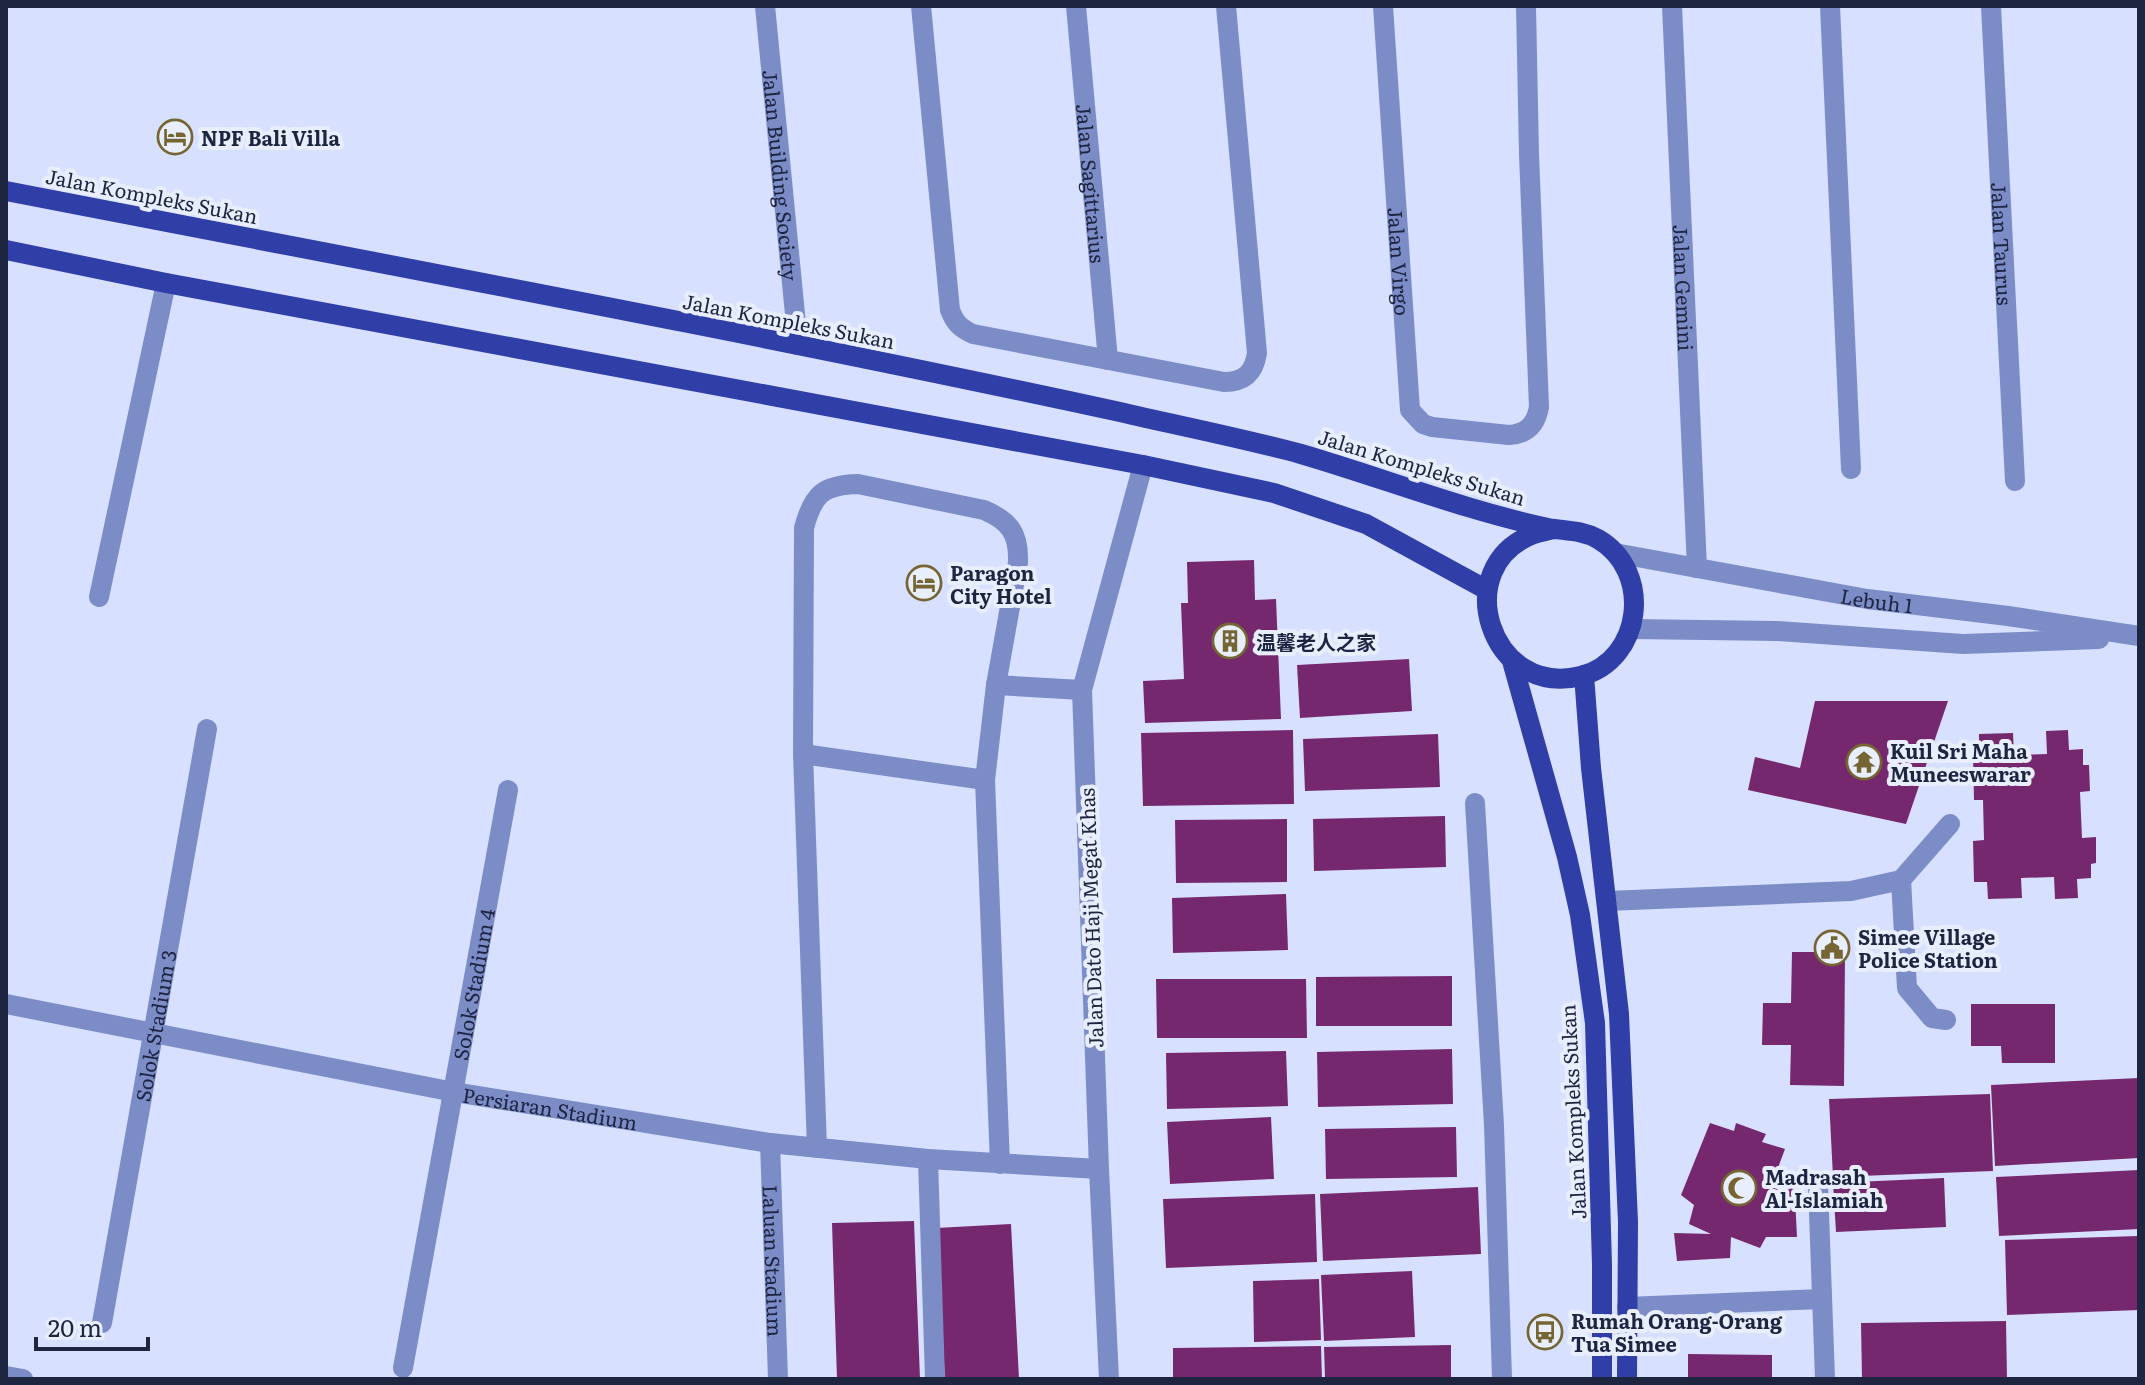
<svg xmlns="http://www.w3.org/2000/svg" width="2145" height="1385" font-family="Literata,'Noto Sans SC',serif">
<rect width="100%" height="100%" fill="#d7e0fe"/>
<g fill="#76286f">
<polygon points="1254,560 1255,600 1276,599 1281,719 1145,723 1143,681 1184,679 1181,603 1188,603 1187,562"/>
<polygon points="1409,659 1412,711 1300,718 1297,665"/>
<polygon points="1815,701 1948,701 1906,824 1748,790 1755,757 1800,768"/>
<polygon points="1293,730 1294,804 1143,806 1141,733"/>
<polygon points="2068,730 2069,750 2083,749 2083,765 2089,765 2090,791 2080,792 2082,838 2096,837 2096,863 2091,864 2091,878 2077,879 2078,898 2055,899 2054,877 2021,878 2022,898 1988,899 1987,882 1974,882 1973,841 1984,840 1983,800 1974,800 1973,755 1979,755 1979,734 2013,733 2014,755 2047,754 2046,731"/>
<polygon points="1438,734 1440,787 1305,791 1303,739"/>
<polygon points="1445,816 1446,867 1314,871 1313,819"/>
<polygon points="1287,819 1287,882 1176,883 1175,820"/>
<polygon points="1286,894 1288,950 1173,953 1172,898"/>
<polygon points="1792,952 1845,952 1844,1086 1790,1085 1791,1045 1762,1045 1763,1003 1791,1003"/>
<polygon points="1452,976 1452,1026 1316,1026 1316,977"/>
<polygon points="1156,979 1306,979 1307,1038 1157,1038"/>
<polygon points="1971,1004 2055,1004 2055,1063 2002,1063 2001,1046 1971,1046"/>
<polygon points="1452,1049 1453,1104 1318,1107 1317,1052"/>
<polygon points="1286,1051 1288,1106 1167,1109 1166,1053"/>
<polygon points="2139,1078 2139,1158 1995,1166 1991,1085"/>
<polygon points="1990,1094 1993,1171 1833,1177 1829,1099"/>
<polygon points="1271,1117 1274,1179 1170,1184 1167,1122"/>
<polygon points="1710,1123 1734,1131 1736,1123 1766,1134 1762,1142 1785,1149 1773,1181 1794,1178 1797,1237 1766,1237 1760,1248 1731,1237 1730,1258 1677,1261 1674,1233 1711,1234 1689,1224 1694,1205 1681,1195"/>
<polygon points="1456,1127 1457,1177 1326,1179 1325,1129"/>
<polygon points="2139,1170 2139,1229 1999,1236 1996,1177"/>
<polygon points="1944,1178 1946,1227 1836,1232 1833,1183"/>
<polygon points="1478,1187 1481,1254 1323,1261 1320,1194"/>
<polygon points="1315,1194 1317,1262 1166,1268 1163,1199"/>
<polygon points="914,1221 920,1379 837,1379 832,1223"/>
<polygon points="1011,1224 1019,1379 945,1379 936,1228"/>
<polygon points="2139,1236 2139,1310 2007,1315 2005,1240"/>
<polygon points="1412,1271 1415,1337 1324,1341 1321,1275"/>
<polygon points="1319,1279 1321,1340 1254,1342 1253,1281"/>
<polygon points="2006,1321 2007,1379 1862,1379 1861,1323"/>
<polygon points="1451,1345 1451,1379 1325,1379 1324,1347"/>
<polygon points="1321,1346 1322,1379 1173,1379 1173,1348"/>
<polygon points="1688,1354 1772,1355 1772,1379 1688,1379"/>
</g>
<g fill="none" stroke-linecap="round" stroke-linejoin="round">
<g stroke="#7c8cc7" stroke-width="20">
<path id="s1" d="M765 6 798 345"/>
<path d="M921 6 950 310C955 323 960 328 973 334L1224 382C1244 382 1254 373 1257 353L1226 6"/>
<path id="s2" d="M1076 6 1108 360"/>
<path id="s3" d="M1383 6 1410 410 1423 424 1432 427 1509 435C1527 434 1536 424 1539 407L1529 154 1526 6"/>
<path id="s4" d="M1672 6 1697 568"/>
<polyline points="1830,6 1851,469"/>
<path id="s5" d="M1991 6 2015 481"/>
<path id="s6" d="M1615 553 1867 599 2008 616 2139 636"/>
<polyline points="99,597 166,283"/>
<polyline points="1631,629 1777,631 1963,644 2099,639"/>
<polyline points="996,685 1082,690"/>
<polyline points="803,754 985,780"/>
<polyline points="1475,803 1494,1125 1502,1379"/>
<polyline points="1901,880 1907,988 1932,1018 1946,1020"/>
<polyline points="1607,901 1851,891 1901,880 1950,824"/>
<path id="s7" d="M6 1004 454 1092 770 1143 928 1159 1099 1169"/>
<path id="s8" d="M770 1143 778 1379"/>
<path d="M817 1148 803 754 804 528C813 494 823 485 858 484L984 510C1010 521 1019 534 1018 562L996 685 985 780 1000 1164"/>
<polyline points="928,1159 935,1379"/>
<polyline points="1818,1185 1825,1379"/>
<polyline points="1627,1307 1822,1299"/>
<path id="s9" d="M102 1323 207 729"/>
<path id="s10" d="M403 1368 508 790"/>
<polyline points="6,1376 23,1379"/>
<polyline points="1109,1379 1099,1169 1082,690 1143,465"/>
</g>
<g stroke="#303ea8" stroke-width="20">
<path d="M6 191C377 263 750 332 1120 412 1180 426 1242 438 1301 454 1383 478 1464 510 1548 528 1565 531 1582 530 1598 539 1653 571 1643 660 1581 676 1490 699 1448 566 1534 534 1540 532 1547 531 1554 529"/>
<polyline points="6,250 166,283 1143,465 1274,493 1366,524 1487,590"/>
<polyline points="1512,661 1567,857 1580,915 1595,1023 1602,1265 1602,1379"/>
<polyline points="1584,675 1591,768 1619,1014 1628,1222 1627,1379"/>
</g>
</g>
<defs>
<g id="hotel-ring" transform="scale(1.8)"><circle r="9.5" fill="#e9eefd" stroke="#756532" stroke-width="1.5"/><path d="M-6-4.5h1.5V1H6V5H4.5V3h-9V5H-6ZM-4 0a1.8 1.8 0 1 1 3.6 0ZM.5 0V-2.5h3Q6-2.5 6 0Z" fill="#756532"/></g>
<g id="building-ring" transform="scale(1.8)"><circle r="9.5" fill="#e9eefd" stroke="#756532" stroke-width="1.5"/><path d="M-4-6H4V6H1V3H-1V6H-4ZM-2.5-4.3h1.7v1.8h-1.7ZM.8-4.3h1.7v1.8H.8ZM-2.5-1h1.7V.8h-1.7ZM.8-1h1.7V.8H.8Z" fill="#756532"/></g>
<g id="temple-ring" transform="scale(1.8)"><circle r="9.5" fill="#e9eefd" stroke="#756532" stroke-width="1.5"/><path d="M0-6L5-2H3V0L6.5 2.5H4V6H1.5V3h-3V6H-4V2.5H-6.5L-3 0V-2H-5Z" fill="#756532"/></g>
<g id="civic-ring" transform="scale(1.8)"><circle r="9.5" fill="#e9eefd" stroke="#756532" stroke-width="1.5"/><path d="M-.6-6.5H3V-4.5H.6V-3L4-1V1h2V6H-6V1h2V-1L-.6-3ZM-1.2 2.5V6h2.4V2.5Z" fill="#756532"/></g>
<g id="mosque-ring" transform="scale(1.8)"><circle r="9.5" fill="#e9eefd" stroke="#756532" stroke-width="1.5"/><path d="M3.5-4.9A6 6 0 1 0 3.5 4.9A5 5 0 1 1 3.5-4.9Z" fill="#756532"/></g>
<g id="bus-ring" transform="scale(1.8)"><circle r="9.5" fill="#e9eefd" stroke="#756532" stroke-width="1.5"/><path d="M-5-6H5V4H4V6H2V4H-2V6H-4V4H-5ZM-3.5-4V0h7V-4ZM-3.5 1.2v1.5H-2V1.2ZM2 1.2v1.5H3.5V1.2Z" fill="#756532"/></g>
</defs>
<g fill-rule="evenodd">
<use href="#hotel-ring" x="175" y="137"/>
<use href="#hotel-ring" x="924" y="583"/>
<use href="#building-ring" x="1230" y="641"/>
<use href="#temple-ring" x="1864" y="762"/>
<use href="#civic-ring" x="1832" y="948"/>
<use href="#mosque-ring" x="1739" y="1188"/>
<use href="#bus-ring" x="1545" y="1332"/>
</g>
<g text-anchor="middle" dominant-baseline="central" stroke-width="8" stroke-linejoin="round" paint-order="stroke">
<g font-size="20" font-weight="bold" fill="#1e2541" stroke="#e9eefd" text-anchor="start">
<text x="201" y="137">NPF Bali Villa</text>
<text x="950" y="572">Paragon<tspan x="950" dy="23">City Hotel</tspan></text>
<text x="1256" y="641">温馨老人之家</text>
<text x="1890" y="750">Kuil Sri Maha<tspan x="1890" dy="23">Muneeswarar</tspan></text>
<text x="1858" y="936">Simee Village<tspan x="1858" dy="23">Police Station</tspan></text>
<text x="1765" y="1176">Madrasah<tspan x="1765" dy="23">Al-Islamiah</tspan></text>
<text x="1571" y="1320">Rumah Orang-Orang<tspan x="1571" dy="23">Tua Simee</tspan></text>
</g>
<g font-size="20" fill="#1e2541" stroke="#e9eefd">
<text stroke="none"><textPath href="#s1" startOffset="170">Jalan Building Society</textPath></text>
<text stroke="none"><textPath href="#s2" startOffset="178">Jalan Sagittarius</textPath></text>
<text transform="translate(152 195) rotate(11)">Jalan Kompleks Sukan</text>
<text stroke="none"><textPath href="#s5" startOffset="238">Jalan Taurus</textPath></text>
<text stroke="none"><textPath href="#s3" startOffset="256">Jalan Virgo</textPath></text>
<text stroke="none"><textPath href="#s4" startOffset="282">Jalan Gemini</textPath></text>
<text transform="translate(789 320) rotate(11)">Jalan Kompleks Sukan</text>
<text transform="translate(1422 466) rotate(17)">Jalan Kompleks Sukan</text>
<text stroke="none"><textPath href="#s6" startOffset="266">Lebuh 1</textPath></text>
<text transform="translate(1090 918) rotate(-92)">Jalan Dato Haji Megat Khas</text>
<text stroke="none"><textPath href="#s10" startOffset="390">Solok Stadium 4</textPath></text>
<text stroke="none"><textPath href="#s9" startOffset="302">Solok Stadium 3</textPath></text>
<text stroke="none"><textPath href="#s7" startOffset="554">Persiaran Stadium</textPath></text>
<text transform="translate(1572 1112) rotate(-93)">Jalan Kompleks Sukan</text>
<text stroke="none"><textPath href="#s8" startOffset="118">Laluan Stadium</textPath></text>
</g>
</g>
<rect width="2145" height="1385" fill="none" stroke="#1e2541" stroke-width="16"/>
<path d="M36 1337v12h112v-12" fill="none" stroke="#1e2541" stroke-width="4"/>
<text x="48" y="1337" font-size="24" fill="#1e2541" stroke="#e9eefd" stroke-width="6" paint-order="stroke">20 m</text>
</svg>
